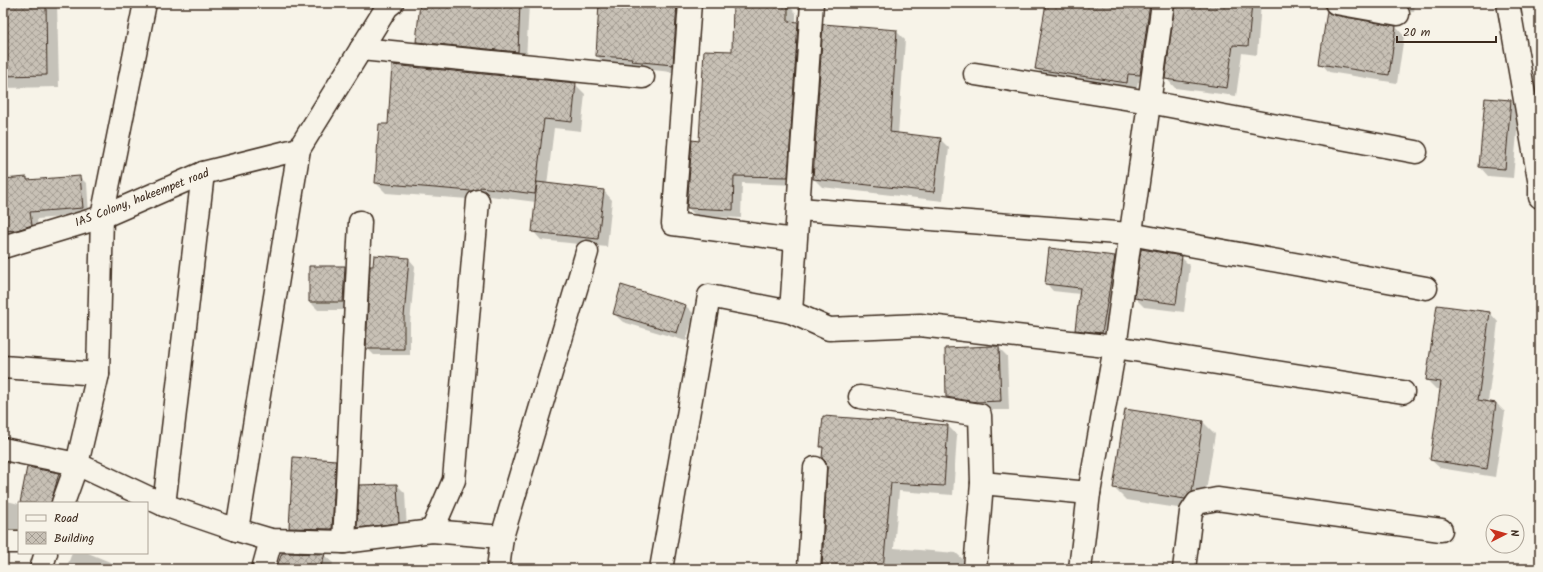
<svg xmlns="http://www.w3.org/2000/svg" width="1543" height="572" font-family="Kalam,sans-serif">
<defs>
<pattern id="building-cross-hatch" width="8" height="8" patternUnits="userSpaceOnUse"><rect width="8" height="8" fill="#c8c1b6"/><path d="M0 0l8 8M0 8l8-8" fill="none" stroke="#a49d93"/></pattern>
</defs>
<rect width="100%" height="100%" fill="#f7f3e8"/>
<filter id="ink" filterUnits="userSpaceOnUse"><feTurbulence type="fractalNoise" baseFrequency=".025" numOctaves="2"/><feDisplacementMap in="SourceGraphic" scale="8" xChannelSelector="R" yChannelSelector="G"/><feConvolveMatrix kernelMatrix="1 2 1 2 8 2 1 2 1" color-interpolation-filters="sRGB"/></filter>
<g filter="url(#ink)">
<g fill="#0003">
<polygon points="3,3 57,3 59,87 3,88"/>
<polygon points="421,3 529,3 526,60 426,50 417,42"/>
<polygon points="600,3 680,3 681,73 606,65 597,56"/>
<polygon points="1043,3 1164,3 1149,84 1138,82 1136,92 1046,78 1036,68 1047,4"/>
<polygon points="1176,3 1261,3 1257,55 1242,53 1236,96 1175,88 1166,78"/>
<polygon points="1367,3 1415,3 1414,12"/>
<polygon points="788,5 796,13 796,23 806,31 796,185 742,183 741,218 696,216 688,208 693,141 700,142 733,52"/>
<polygon points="1396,27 1404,36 1397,83 1329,72 1321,63"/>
<polygon points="896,31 905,40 898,134 940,139 949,148 943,201 822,187 814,179"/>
<polygon points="575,84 585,94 581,131 554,128 547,185 604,191 612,200 607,247 541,240 533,231 536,202 490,196 490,199 482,200 386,193 376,183 389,125"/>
<polygon points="1510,101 1519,110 1513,178 1488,176 1480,167"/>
<polygon points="80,177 87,184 89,215 37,219 38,232 3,239 3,180 26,178 29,180"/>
<polygon points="1115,257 1122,264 1109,340 1083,337 1076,330 1080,294 1053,291 1046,283"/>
<polygon points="1181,257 1190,266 1184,312 1144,307 1135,298"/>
<polygon points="409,259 415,266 410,324 410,355 374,355 367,348"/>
<polygon points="345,267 353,276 352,310 318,310 310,302"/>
<polygon points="685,305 694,314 686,341 623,322 614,314"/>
<polygon points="1490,313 1498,322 1488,402 1496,403 1505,412 1495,477 1440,468 1431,460 1441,389 1436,389 1427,380"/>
<polygon points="998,347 1007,356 1009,410 987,410 956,406 947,397"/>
<polygon points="824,417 948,426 957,435 953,495 899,491 894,548 956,553 965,561 964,569 823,569 828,469 824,449 821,447"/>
<polygon points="1203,422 1215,434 1204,504 1197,511 1126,500 1114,488"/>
<polygon points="335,461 344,470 340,537 298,536 290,528"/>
<polygon points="59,474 66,481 59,503 23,503"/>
<polygon points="397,485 405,493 407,531 367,536 358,527"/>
<polygon points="3,500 19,504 19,537 3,536"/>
<polygon points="72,553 88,553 127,569 66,569"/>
<polygon points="324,555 333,563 331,569 278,569"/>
</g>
<g fill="url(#building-cross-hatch)" stroke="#3b2a1e">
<polygon points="3,3 46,3 47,75 3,76"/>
<polygon points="420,3 520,3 518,52 416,42"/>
<polygon points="599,3 677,3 673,65 631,61 632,58 596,56"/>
<polygon points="733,3 788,4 788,21 798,22 788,177 734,176 733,210 687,208 692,140 699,141 704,50 732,51"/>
<polygon points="1046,3 1150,3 1140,75 1128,74 1127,83 1035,69"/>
<polygon points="1175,3 1252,3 1248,46 1233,45 1227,88 1165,79"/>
<polygon points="1327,11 1334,15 1396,26 1389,75 1319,64"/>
<polygon points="823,24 897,30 890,132 941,138 934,192 813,179"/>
<polygon points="392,65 576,83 572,122 544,119 535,194 480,187 480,189 471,191 375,183 379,124 388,124"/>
<polygon points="1485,98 1511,100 1505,169 1479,167"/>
<polygon points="80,176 83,208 30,212 32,225 17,230 3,231 3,179 27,177 27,180"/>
<polygon points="537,182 604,190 598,239 532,232"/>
<polygon points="1049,248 1115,256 1102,333 1075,330 1080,288 1045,284"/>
<polygon points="1141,249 1182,256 1176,304 1134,298"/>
<polygon points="374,255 409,258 404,317 404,349 366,349 370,266 373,266"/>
<polygon points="309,266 345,266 343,302 309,302"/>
<polygon points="621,285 686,305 677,333 613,314"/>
<polygon points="1437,305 1490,312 1478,400 1496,403 1487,469 1430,460 1441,382 1426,380"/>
<polygon points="993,346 999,346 1001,401 977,402 946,397 945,348"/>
<polygon points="1125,409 1203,421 1192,492 1185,499 1113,488"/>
<polygon points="823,416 948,425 944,486 891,483 883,569 822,569 827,469 826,462 822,458 823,447 820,447"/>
<polygon points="293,457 336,460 332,529 289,528"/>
<polygon points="27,467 59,473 51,503 20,503"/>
<polygon points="397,484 399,523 357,528 359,485"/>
<polygon points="282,553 325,554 320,569 276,569"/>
</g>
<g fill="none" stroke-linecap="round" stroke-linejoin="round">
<g stroke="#3b2a1e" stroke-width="25">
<g id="minor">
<polyline points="690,3 673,224 795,240"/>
<polyline points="1336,3 1398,14"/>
<polyline points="361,49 643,77"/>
<polyline points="975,74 1149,102 1416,152"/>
<polyline points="799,209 1130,234 1426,288"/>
<polyline points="3,247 102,217 203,173 299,149 387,7 392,3"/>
<polyline points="791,312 812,3"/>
<polyline points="3,367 98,374"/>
<polyline points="860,397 980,415 982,483 975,569"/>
<polyline points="3,449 77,464 164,505 237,530 271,540 344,542 432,531 502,537"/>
<polyline points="982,483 1089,493"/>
<polyline points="63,503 77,464 98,374 102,217 145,3"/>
<polyline points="164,505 203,173"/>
<polyline points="237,530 299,149"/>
<polyline points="432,531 454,480 478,201"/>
<polyline points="3,542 19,542"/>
<polyline points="344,542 360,222"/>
<polyline points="41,569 46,553"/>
<polyline points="263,569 271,540"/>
<polyline points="498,569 502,537 587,252"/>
<polyline points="661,569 709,296 791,312 829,329 920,325 1115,347 1403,392"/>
<polyline points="809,569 815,468"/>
<polyline points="1080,569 1089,493 1115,347 1163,3"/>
<polyline points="1184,569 1191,512 1197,503 1217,499 1441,530"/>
</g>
</g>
<g stroke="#3b2a1e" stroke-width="25">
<polyline id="tertiary" points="1508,3 1540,185 1540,197"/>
</g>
<use href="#minor" stroke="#f7f3e8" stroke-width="22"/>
<use href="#tertiary" stroke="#f7f3e8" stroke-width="22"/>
</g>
</g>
<g text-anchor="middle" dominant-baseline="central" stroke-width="3" stroke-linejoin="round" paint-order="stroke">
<g font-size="12" fill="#3b2a1e" stroke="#f7f3e8">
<text transform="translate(142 198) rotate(-21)">IAS Colony, hakeempet road</text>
</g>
</g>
<rect width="1543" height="572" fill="none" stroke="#f7f3e8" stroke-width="16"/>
<rect x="8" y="8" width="1527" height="556" fill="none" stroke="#3b2a1e" stroke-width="1.5" filter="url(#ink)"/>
<rect x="18" y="502" width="130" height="52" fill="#f7f3e8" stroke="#aca397"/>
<rect x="26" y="515" width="20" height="6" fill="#f7f3e8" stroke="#aca397"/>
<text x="54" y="522" font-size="12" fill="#3b2a1e">Road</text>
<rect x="26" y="532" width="20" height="12" fill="url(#building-cross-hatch)" stroke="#aca397"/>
<text x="54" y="542" font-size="12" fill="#3b2a1e">Building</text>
<g transform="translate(1505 534) rotate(84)"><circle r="19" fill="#f7f3e8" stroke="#aca397"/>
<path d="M0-3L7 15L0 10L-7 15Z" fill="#c8321e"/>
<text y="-6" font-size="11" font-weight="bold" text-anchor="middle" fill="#3b2a1e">N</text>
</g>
<path d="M1397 36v6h99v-6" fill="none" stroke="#3b2a1e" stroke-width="2"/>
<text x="1403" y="36" font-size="12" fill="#3b2a1e" stroke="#f7f3e8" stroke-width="3" paint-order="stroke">20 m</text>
</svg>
